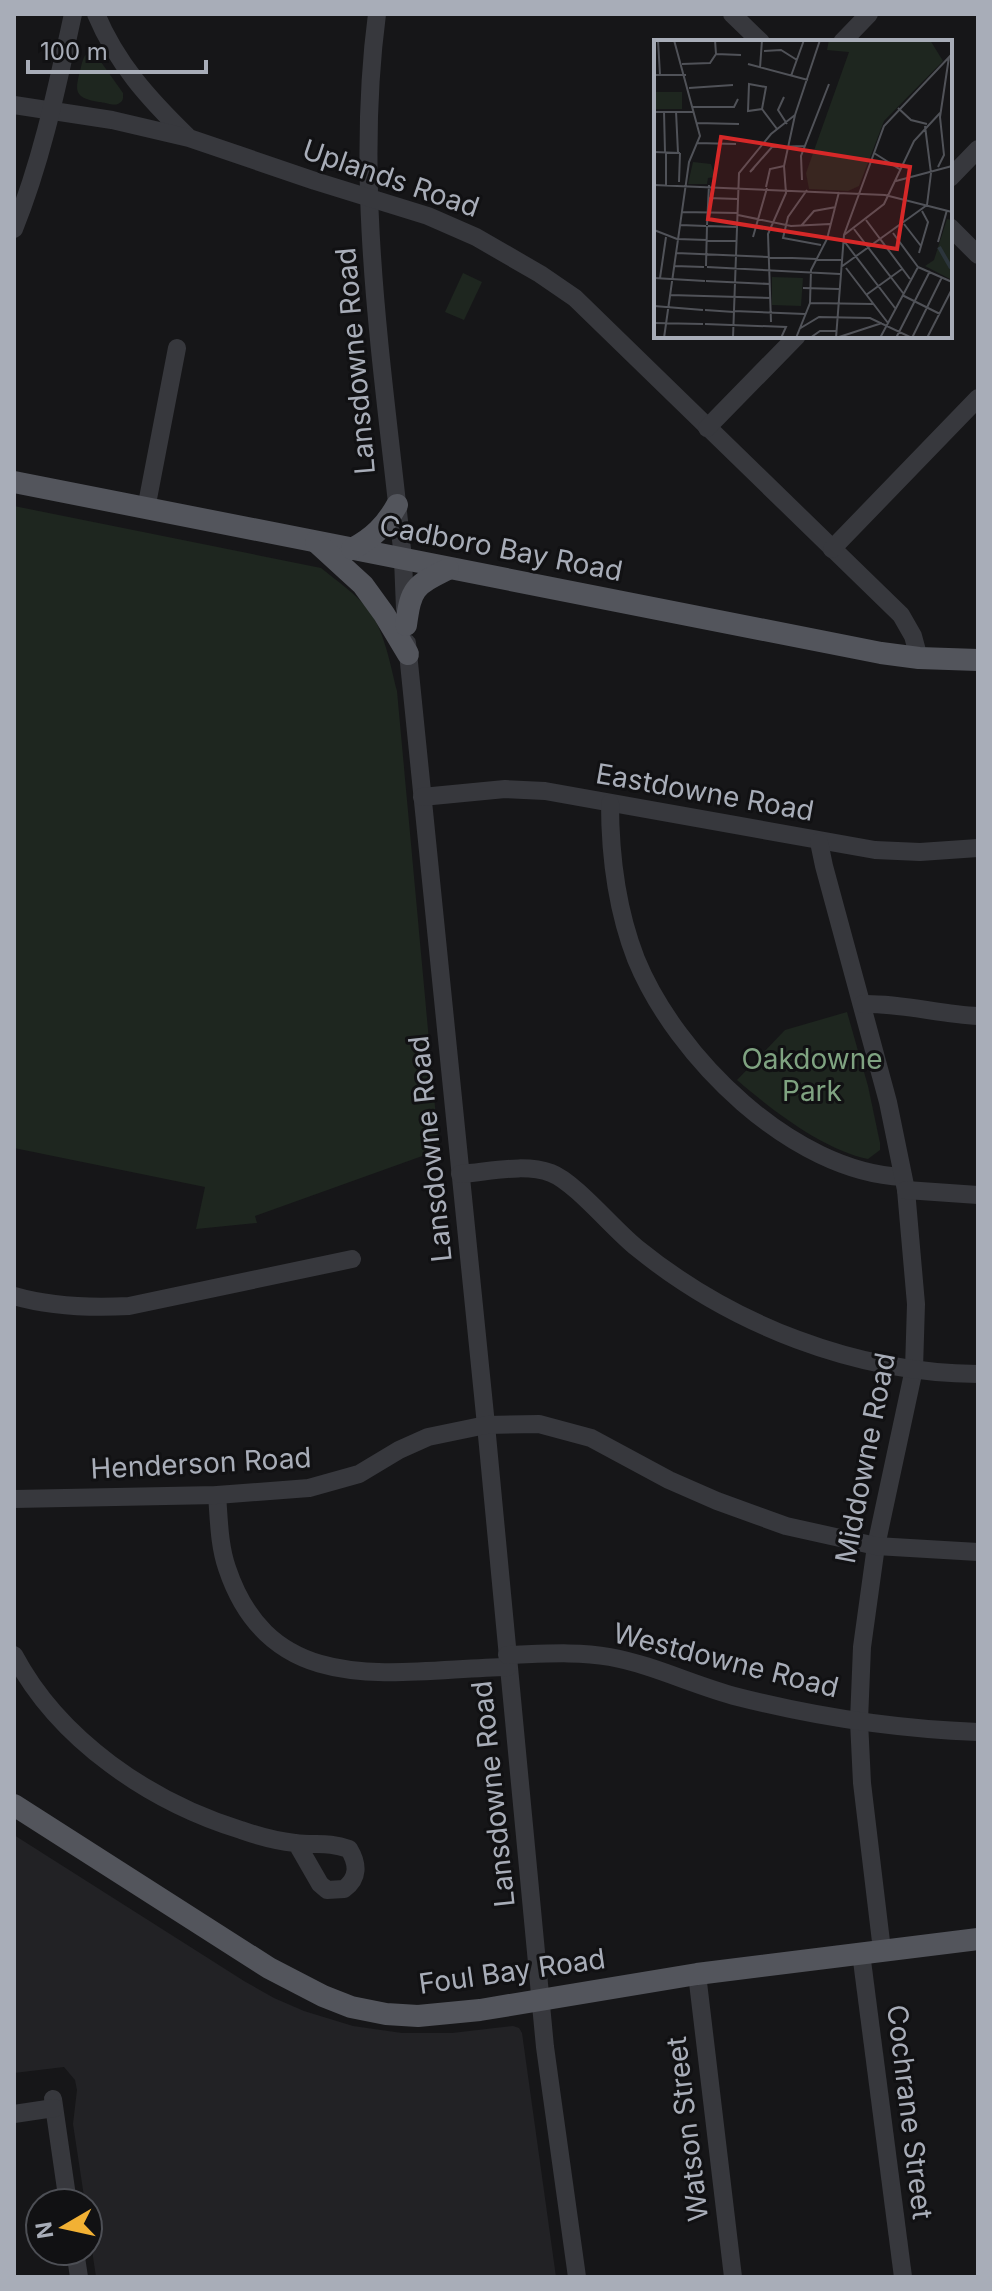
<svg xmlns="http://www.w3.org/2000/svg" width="992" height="2291" font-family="Inter,sans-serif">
<rect width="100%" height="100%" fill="#161618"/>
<polygon fill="#222225" points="14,1835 244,1981 274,1998 304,2011 353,2026 402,2033 452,2033 513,2026 519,2028 522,2033 556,2277 96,2277 88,2223 88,2203 85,2203 73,2124 77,2090 75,2080 64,2067 14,2073"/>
<g fill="#1e261f">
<path d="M87 53 96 55 123 93C123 98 124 101 118 104 113 106 104 102 99 102 76 98 74 93 80 71 82 64 82 59 87 53Z"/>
<polygon points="463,273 482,282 464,320 445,312"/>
<path d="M14 506 321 568C337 581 355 593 368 609 385 632 390 664 397 691L439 1150 255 1216 257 1223 196 1229 205 1187 14 1148Z"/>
<path d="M847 1012 868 1086 880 1143V1150L868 1159C822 1149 772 1110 737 1080L785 1030Z"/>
</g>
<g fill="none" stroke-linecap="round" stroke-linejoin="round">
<g stroke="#37383d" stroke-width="18">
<path d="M96 14C117 64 149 99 187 136"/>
<path d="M377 14C353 195 385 379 403 559L405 609"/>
<polyline points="732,14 761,42"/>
<polyline points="842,42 869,14"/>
<polyline points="14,105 112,120 189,138 315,181 428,216 476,237 540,274 575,298 901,615 913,636 919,658"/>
<polyline points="950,178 978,149"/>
<polyline points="950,227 978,255"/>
<path d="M14 229C42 160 57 87 73 14"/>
<polyline points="707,428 797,336"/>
<polyline points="146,509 177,348"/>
<polyline points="832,549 978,398"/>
<polyline points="407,643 486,1425 545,2047 577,2277"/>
<polyline points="422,797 505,789 545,791 875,850 920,852 978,848"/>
<path d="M610 803C610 856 617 910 636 959 676 1057 792 1172 903 1177"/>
<polyline points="819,842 824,866 888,1102 906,1190 916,1304 914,1369 876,1546 862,1647 859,1721 862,1783 882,1950"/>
<path d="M863 1004C901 1003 939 1014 978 1016"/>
<path d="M460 1174C489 1172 524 1163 551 1173 575 1182 614 1230 637 1248 732 1325 855 1373 978 1374"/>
<polyline points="906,1190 978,1195"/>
<path d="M14 1296C52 1307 90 1308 129 1306L352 1259"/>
<path d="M217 1495C219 1519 219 1545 227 1568 272 1703 398 1669 508 1667"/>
<polyline points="14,1499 217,1495 309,1488 359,1474 399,1450 428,1437 486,1425 539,1424 591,1438 669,1480 717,1501 786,1526 876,1546 978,1552"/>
<path d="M14 1655C59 1740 150 1802 241 1830 258 1836 277 1841 295 1843 315 1846 327 1841 349 1849 358 1864 359 1878 344 1889L327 1890 320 1884 297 1844"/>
<path d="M507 1655C542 1654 576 1651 610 1657 654 1665 695 1686 738 1697 817 1717 896 1729 978 1732"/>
<polyline points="861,1953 903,2277"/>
<polyline points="697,1974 733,2277"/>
<polyline points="53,2099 68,2203"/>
<polyline points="14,2114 54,2108"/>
<polyline points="75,2251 79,2277"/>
</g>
<g stroke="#53555c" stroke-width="22">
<polyline points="14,482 881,653 919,658 978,660"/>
<polyline points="316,542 363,585 384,614 408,654"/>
<path d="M352 549C373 538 386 525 397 505"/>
<path d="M406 625C411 588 414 586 448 569"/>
<polyline points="14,1805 269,1968 323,1996 351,2007 386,2014 418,2016 480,2010 697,1974 978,1939"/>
</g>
</g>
<g text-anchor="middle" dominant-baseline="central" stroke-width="6" stroke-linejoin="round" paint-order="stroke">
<g font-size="28" fill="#a8adb8" stroke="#111113">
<text transform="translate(391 178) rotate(19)">Uplands Road</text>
<text transform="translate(355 361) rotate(-95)">Lansdowne Road</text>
<text transform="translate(501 548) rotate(11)">Cadboro Bay Road</text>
<text transform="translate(705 792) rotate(10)">Eastdowne Road</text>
<text transform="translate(430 1149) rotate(-96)">Lansdowne Road</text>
<text transform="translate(865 1458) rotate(-79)">Middowne Road</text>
<text transform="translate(201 1463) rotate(-3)">Henderson Road</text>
<text transform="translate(726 1660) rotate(14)">Westdowne Road</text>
<text transform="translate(493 1794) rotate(-96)">Lansdowne Road</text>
<text transform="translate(512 1971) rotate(-8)">Foul Bay Road</text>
<text transform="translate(910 2112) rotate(83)">Cochrane Street</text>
<text transform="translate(687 2129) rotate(-97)">Watson Street</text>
</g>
<g font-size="28" fill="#7fa381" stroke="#111113">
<text x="812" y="1059">Oakdowne<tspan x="812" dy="32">Park</tspan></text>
</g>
</g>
<g transform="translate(654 40)">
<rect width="298" height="298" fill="#161618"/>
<path d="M175 0H276L289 21 230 81 205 146 194 151 155 149 152 133 195 12 173 10ZM0 52H28V69H0ZM39 122 57 124 61 137 54 138 53 144H34ZM293 179 298 180V240L271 226 280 220ZM118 237 149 238 147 266 118 265Z" fill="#1e261f"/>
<path fill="none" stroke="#2c353c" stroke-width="4" d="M285 207 297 228"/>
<path fill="none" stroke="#505258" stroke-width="2" d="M4 0 6 35M110 11 127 10 143 20M62 14 87 15M28 24 56 23 62 14 61 0M94 24 154 40M106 28 108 0M0 35H32M137 36 150 0M95 44 112 47 108 69 94 71ZM35 48 79 45M130 57 124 70 133 84M39 67H80L84 59M244 68 257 80 273 84M108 69 123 89M10 71 11 112M22 71 24 113M0 72H40M43 83 85 84M271 86 277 133 273 165M43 103 82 104M0 112 26 113M220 113 247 130M284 127 290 115 286 77 295 17M100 128 96 132 118 107 151 106M148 140 147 116 175 44M242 141 298 126M25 142 26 113M0 145 231 155 298 172M12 145V113M112 147 116 129 130 126M153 150 134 177 129 198 167 205M54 158 84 159M28 172 84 173M84 175 137 186 176 184M212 180 256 239M250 184 267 206M26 185 52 186M53 185 55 145M54 186 83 187M147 186 160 171 182 167M200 189 249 253M0 190 23 199 83 201M239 193 264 227M190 195 230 164 260 101 286 73M99 197 113 148M190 201 241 268M284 202 293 170M22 213 187 220M265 213 274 182 268 171M20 226 50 227M52 226 53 186M53 227 186 234M187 227 273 165M264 227 298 242M192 228 234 283M0 238 51 241M6 238 12 197M52 241 116 244M149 248 185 249M16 255 117 258M212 255 248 229M248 255 286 274M156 263 219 264M0 266 49 270M51 270 80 272M80 271 151 274M117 282 114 194 132 153 130 126 141 75M0 283 49 284M51 284 132 287 127 298M145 289 165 277 216 278 258 298 288 237M10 298 35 122 46 96 20 0M79 298 85 133 117 94 141 75 166 0M142 298 156 263 157 230 173 199 185 152M156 298 166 291H182M182 298 228 283M182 298 190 195 230 86 298 14M226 298 264 227M242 298 276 231M273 298 298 249"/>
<path fill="#d62828" fill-opacity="0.15" stroke="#d62828" stroke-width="4" d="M67 97 256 127 243 209 54 179Z"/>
<rect width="298" height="298" fill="none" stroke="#a8adb8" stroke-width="4"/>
</g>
<rect width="992" height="2291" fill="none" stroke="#a8adb8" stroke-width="32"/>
<g transform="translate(64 2227) rotate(261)"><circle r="38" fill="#111113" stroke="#4d4f55" stroke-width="2"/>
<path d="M0-6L14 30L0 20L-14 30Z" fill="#f2b134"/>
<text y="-12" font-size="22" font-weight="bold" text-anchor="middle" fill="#a8adb8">N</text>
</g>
<path d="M28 60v12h178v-12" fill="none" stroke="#a8adb8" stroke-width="4"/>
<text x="40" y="60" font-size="24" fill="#a8adb8" stroke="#111113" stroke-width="6" paint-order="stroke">100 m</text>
</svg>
